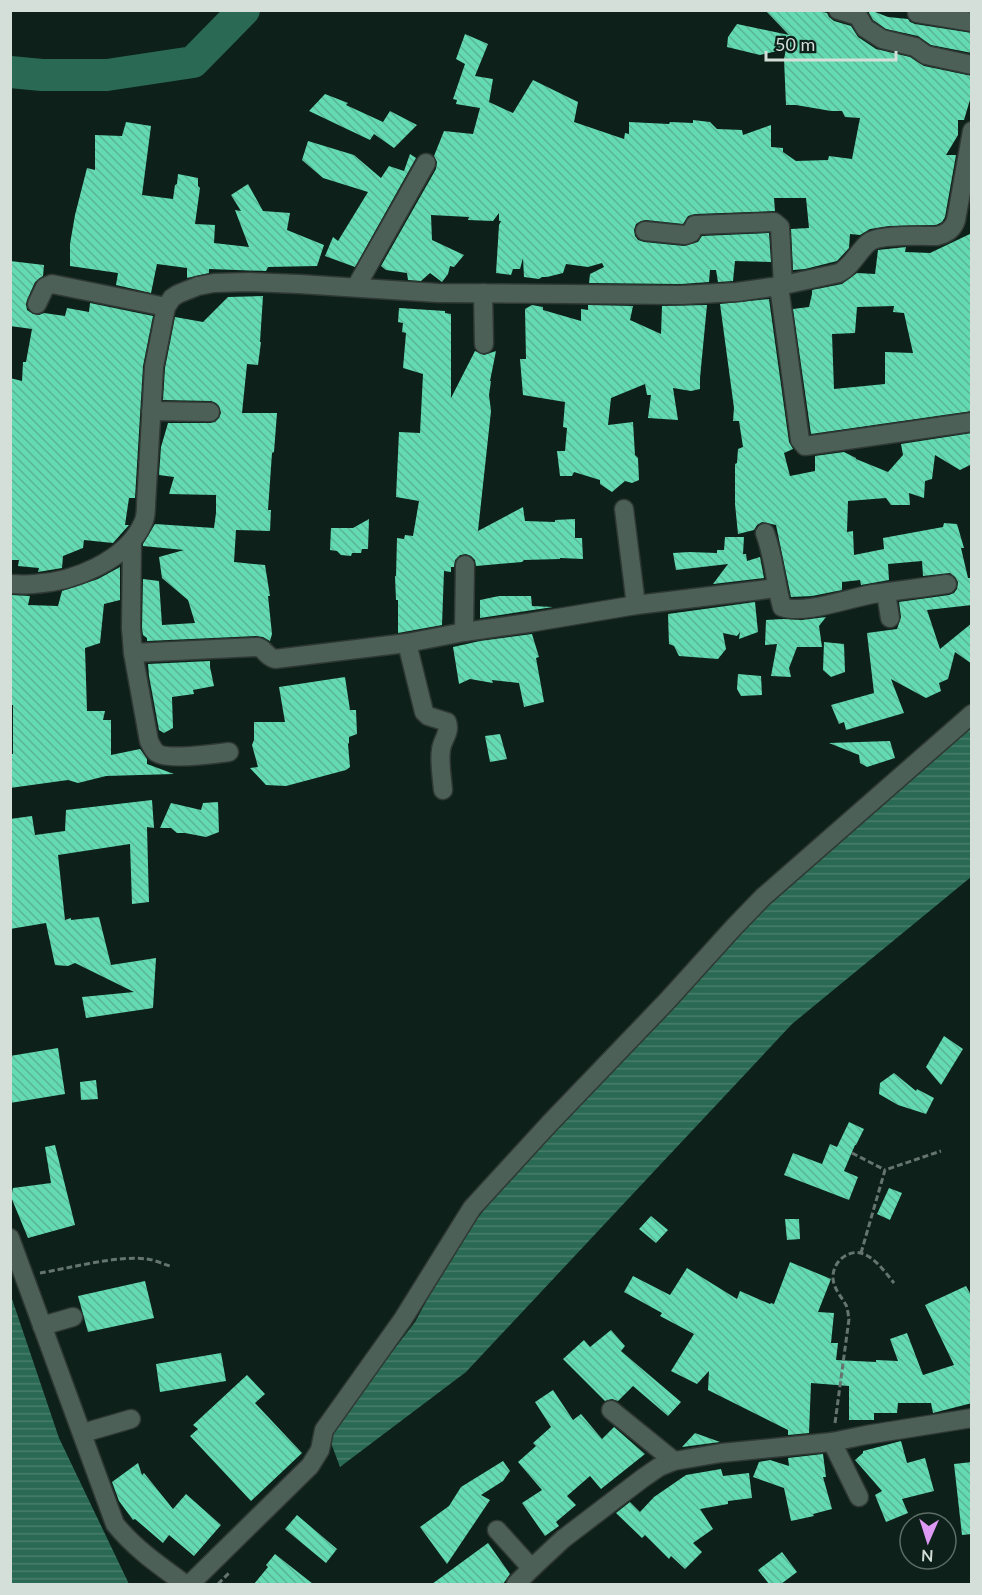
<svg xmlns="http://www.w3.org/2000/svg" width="982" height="1595" font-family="Lato,sans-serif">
<defs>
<pattern id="water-rules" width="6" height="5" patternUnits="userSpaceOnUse" patternTransform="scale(1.5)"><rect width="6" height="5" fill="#2a6954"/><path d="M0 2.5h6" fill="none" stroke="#487e6c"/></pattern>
<pattern id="building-back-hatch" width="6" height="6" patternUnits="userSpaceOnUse" patternTransform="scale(1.5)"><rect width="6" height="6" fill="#63dab1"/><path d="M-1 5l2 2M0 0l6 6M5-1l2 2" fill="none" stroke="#5ab495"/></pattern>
</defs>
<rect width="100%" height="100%" fill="#0d2019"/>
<g fill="url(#water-rules)">
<polygon points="971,723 971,877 792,1024 466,1372 340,1467 328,1435 415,1322 455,1248 499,1190 725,947 803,867 879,809"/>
<polygon points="10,1293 59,1438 129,1584 11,1584"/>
</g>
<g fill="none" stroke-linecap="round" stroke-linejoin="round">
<polyline stroke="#2a6954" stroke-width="32" points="10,72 42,75 107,75 193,62 244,10"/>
</g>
<g fill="url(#building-back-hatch)" fill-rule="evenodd">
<polygon points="765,10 815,10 827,13 829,17 834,21 851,26 858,37 876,49 910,57 924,66 972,76 972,93 964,120 958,120 958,135 946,155 956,155 945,217 942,222 936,225 889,226 870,229 860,235 850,234 849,248 837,261 805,269 793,270 791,229 809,228 806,198 774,198 775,211 695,214 688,216 683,224 646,220 641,221 636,224 634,230 635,236 638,240 644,242 684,246 698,242 702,236 769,233 771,262 735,261 733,281 718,282 716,270 710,270 709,282 681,284 589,283 590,274 604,267 602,263 588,267 566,264 563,273 547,277 542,277 539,279 524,277 523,258 520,269 513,269 511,275 496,273 499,225 501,221 499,221 499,213 493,221 468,220 469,217 431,215 432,240 464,255 454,267 450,266 448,274 442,282 430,273 421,281 408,280 407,273 386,270 381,266 436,169 437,162 434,156 444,131 473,134 480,108 456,104 457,100 453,99 465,64 456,59 465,34 488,44 475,76 493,79 489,102 513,113 533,80 578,102 574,122 624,139 625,133 629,134 629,122 669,124 670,122 693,123 693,120 710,122 717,129 742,130 743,135 771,125 771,147 783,148 783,152 796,161 828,160 829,156 852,159 860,118 845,117 842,111 831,111 796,105 786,105 784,59 786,49 760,55 727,47 728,37 737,24 789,35"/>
<polygon points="870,10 888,17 908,19 910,22 915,24 972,33 972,53 931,45 918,36 886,29 873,20 869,13"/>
<polygon points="325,94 348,103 346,105 383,122 390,111 417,125 394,148 374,134 370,140 309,111"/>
<polygon points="126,122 151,126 142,195 173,199 175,185 177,184 178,174 198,178 198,186 200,188 195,224 215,225 214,243 249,247 235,210 241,211 231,195 248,184 263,211 290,213 287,230 324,245 317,266 268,267 266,271 209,269 209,273 187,278 187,268 157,264 151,293 116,285 118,273 70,266 70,244 75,215 87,168 95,170 95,135 122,136"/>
<polygon points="308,141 354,155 381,178 389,166 404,171 410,154 416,158 355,267 325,256 333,237 338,241 368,192 323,178 302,160"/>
<path d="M972 233V411L811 434 793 309 809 307 812 294V290L842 284 857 273 875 274 878 250 906 247 905 252 930 253ZM894 306 893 312 904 313 913 353 885 352V384L834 389 832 334 855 333 857 307Z"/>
<polygon points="10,261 44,265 43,276 35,282 27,300 26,304 27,310 33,314 39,315 44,313 65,316 67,308 89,312 90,303 153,316 143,366 135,498 129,498 125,525 129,525 113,543 84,540 83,548 63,556 62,568 38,572 39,568 18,566 19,560 10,560 10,378 22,381 23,362 26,362 32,329 10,326"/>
<polygon points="263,296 260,342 261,342 258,365 247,364 242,413 277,413 274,452 272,453 268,510 271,510 270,531 236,530 234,562 265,565 270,596 268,596 272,634 270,641 263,637 256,636 147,641 147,638 143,635 142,628 143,579 159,581 162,625 195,623 188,600 162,578 159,557 184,550 143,546 143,544 155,524 214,528 216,513 216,495 169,494 174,477 159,475 161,447 168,423 210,423 215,422 219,418 221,413 219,406 216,403 211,401 163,400 165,368 175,317 203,322 228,297"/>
<polygon points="769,299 789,442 793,449 784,453 790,476 815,471 815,456 844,452 856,458 856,459 888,472 903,455 901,444 972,433 972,464 960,470 935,455 932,479 925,481 924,498 909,493 910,505 891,505 886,498 848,501 847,532 853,531 854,555 884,549 883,538 943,527 944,523 957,524 964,548 961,548 968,578 972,578 972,605 927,610 940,649 972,623 972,664 955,652 948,679 939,683 941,691 926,698 891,679 904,713 846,730 844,722 839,724 831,705 874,693 867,633 897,629 901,617 899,602 949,595 954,593 957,589 958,582 955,577 950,573 923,576 922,561 888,564 889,580 861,585 860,580 842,582 842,590 812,596 791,597 776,525 762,522 757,525 754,530 738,534 735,504 735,464 737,463 738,449 743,447 739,421 733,421 734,408 720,304"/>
<polygon points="532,305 543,307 543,310 581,321 581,309 588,310 588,305 633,306 630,320 661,334 662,306 707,305 700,378 700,389 691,391 673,388 678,420 648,418 651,395 647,395 645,384 611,398 608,425 633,422 635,455 638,458 639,480 632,483 625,481 612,492 600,484 600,480 574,472 572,476 560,476 557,451 565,451 567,428 563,427 565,402 523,395 520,359 526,359 525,309"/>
<polygon points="399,308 445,311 445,313 451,314 451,398 475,351 484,355 496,351 490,381 491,381 489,395 491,411 478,531 523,507 525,521 555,522 555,520 575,519 575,538 582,538 583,559 560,558 560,559 524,560 522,562 476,566 475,560 471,556 466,554 460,555 455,560 454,567 451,567 451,572 444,571 442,625 398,633 398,600 396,600 395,576 396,576 397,538 404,539 405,535 413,536 419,501 396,497 399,432 420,433 423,374 403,368 406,333 402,332 403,323 398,322"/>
<polygon points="369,519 368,549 362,549 361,553 352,553 351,556 341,555 337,551 330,550 331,528 353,528"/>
<polygon points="725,537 744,537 743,554 746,554 747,561 760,557 764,578 713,584 728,564 676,570 673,553 689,552 717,553 717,550 724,550"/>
<polygon points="120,567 120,600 104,604 100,643 85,648 87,711 105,711 103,720 111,720 111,755 140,749 147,759 147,764 174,774 106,776 78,783 68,780 10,788 10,754 13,754 13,705 10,705 10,595 30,596 28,605 58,606 62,591 98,579"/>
<polygon points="499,596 531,596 532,606 553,607 480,618 480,600"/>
<polygon points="755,602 758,632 739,639 740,632 737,636 723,633 726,649 718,659 679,656 674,646 669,644 668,614"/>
<polygon points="826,617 819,626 822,647 797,647 789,668 791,677 771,676 777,644 765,645 766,620 783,619 802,620"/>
<polygon points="532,634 539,657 536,658 544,702 524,707 519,683 492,680 493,683 470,679 459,684 453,647 480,641"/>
<polygon points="824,642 844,644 845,672 831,677 823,670"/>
<polygon points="210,661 210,667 214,686 193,690 194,694 172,697 173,728 164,733 159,730 149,676 148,664"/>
<polygon points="738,674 761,676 762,695 741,696 737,689"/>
<polygon points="345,677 350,710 356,710 357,734 349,737 349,743 348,744 350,767 346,770 286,786 266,785 250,768 258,767 252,745 254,740 254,722 285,722 279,687"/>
<polygon points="500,734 507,759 490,762 485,736"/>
<polygon points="890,741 895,758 867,767 860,763 859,755 829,743"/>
<polygon points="152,800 154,828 147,827 149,902 132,904 130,844 58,855 65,920 71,918 71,920 99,917 111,965 156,958 153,1008 86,1018 82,997 134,992 75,963 68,966 55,965 46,923 10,929 10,819 32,816 35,835 65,831 66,810"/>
<polygon points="218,802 219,832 206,837 185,833 177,833 171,828 160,828 171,803 201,810 203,803"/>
<polygon points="944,1036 963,1049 941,1085 926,1067"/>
<polygon points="58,1048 65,1094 10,1103 10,1056"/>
<polygon points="894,1073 916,1091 917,1089 934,1098 926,1114 898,1105 879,1094 880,1083"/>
<polygon points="96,1080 98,1099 81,1100 80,1082"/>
<polygon points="849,1122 864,1129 856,1145 855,1145 844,1171 858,1177 849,1200 784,1175 793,1153 822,1164 830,1144 837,1147"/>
<polygon points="55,1145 75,1225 28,1238 11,1197 13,1188 51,1183 45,1147"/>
<polygon points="889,1188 902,1193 890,1220 877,1214"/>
<polygon points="651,1216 668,1230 656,1243 639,1229"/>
<polygon points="785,1219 799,1219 800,1239 787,1240"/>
<polygon points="790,1262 831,1279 818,1312 834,1313 831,1343 838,1343 836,1360 876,1362 876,1360 898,1361 890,1339 907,1333 923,1375 954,1365 925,1305 966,1286 972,1297 972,1403 933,1413 931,1403 898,1403 897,1413 874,1413 874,1420 849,1420 849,1386 811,1383 809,1433 788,1435 788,1430 708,1390 709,1371 697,1384 671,1371 694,1334 660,1316 662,1313 624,1292 633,1276 670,1295 687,1268 737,1299 740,1291 770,1304 771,1303 774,1304"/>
<polygon points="145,1281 154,1318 88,1332 78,1296"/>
<polygon points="611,1330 625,1346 621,1351 681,1402 668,1416 633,1386 618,1401 612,1399 605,1401 563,1359 584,1340 590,1347"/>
<polygon points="221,1353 226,1381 160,1392 156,1364"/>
<polygon points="247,1375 265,1394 255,1403 302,1453 251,1501 190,1436 198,1429 193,1425"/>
<polygon points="553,1390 573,1420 581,1414 602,1439 614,1427 645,1454 601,1489 590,1476 567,1496 576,1505 556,1522 559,1526 545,1536 522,1503 542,1490 518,1462 536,1446 533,1443 551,1427 535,1402"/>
<polygon points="695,1433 720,1442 682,1447"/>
<polygon points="901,1441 907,1463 925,1458 934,1491 902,1499 908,1513 886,1522 875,1495 882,1491 855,1460 863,1453 863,1451"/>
<polygon points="823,1454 826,1477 823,1477 832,1509 813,1514 814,1516 791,1521 784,1488 753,1477 759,1462 770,1460 789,1466 788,1458"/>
<polygon points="503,1461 510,1471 503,1481 481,1495 490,1500 447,1564 420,1527 449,1506 461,1487"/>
<polygon points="972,1462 972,1534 962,1535 954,1464"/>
<polygon points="138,1463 142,1475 144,1473 173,1509 186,1494 221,1525 194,1556 169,1535 163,1543 135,1519 133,1520 119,1501 112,1482"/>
<polygon points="721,1469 723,1476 749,1473 752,1498 728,1501 728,1504 700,1509 713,1529 693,1543 702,1552 685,1569 671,1556 669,1559 645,1535 642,1538 616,1513 630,1502 640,1512 654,1497 686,1475"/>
<polygon points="297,1515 337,1549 326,1563 285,1529"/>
<polygon points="488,1543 510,1574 503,1584 432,1584"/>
<polygon points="782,1552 797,1572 781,1584 769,1584 758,1570"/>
<polygon points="275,1554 313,1584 254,1584 268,1567 266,1565"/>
</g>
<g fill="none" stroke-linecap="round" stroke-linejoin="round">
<g stroke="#2f3834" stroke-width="21">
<g id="minor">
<polyline points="838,10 858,16 865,28 882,39 915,47 926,55 972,65"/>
<polyline points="917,13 972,22"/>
<polyline points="645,231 685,235 691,233 695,225 774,222 780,227 783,285"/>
<polyline points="779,286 800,440 805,446 972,422"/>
<polyline points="356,287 426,163"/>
<polyline points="483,293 484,344"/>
<polyline points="37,304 45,287 52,284 166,307"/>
<polyline points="151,411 210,412"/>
<polyline points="624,509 636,605"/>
<path d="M765 533C774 557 775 582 782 607 804 615 849 598 873 594 898 590 923 588 947 584"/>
<path d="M132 541 131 628 133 653 257 647C265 648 265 656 275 659L407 643 464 632 528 623 636 605 777 588"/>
<path d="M10 584C18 584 26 585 34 584 73 582 126 561 143 523 146 517 146 511 146 504L154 367 166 307 172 298 178 294 198 286 214 283 250 282 299 284 438 293 681 295 737 292 779 286 839 273C851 267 858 252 868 243 878 234 921 236 937 236 946 234 953 230 956 220L972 131"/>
<polyline points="886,593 890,618"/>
<polyline points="464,632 465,565"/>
<path d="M407 643 424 712 428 716 447 722C451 733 442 739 441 750 439 762 442 777 443 790"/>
<path d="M133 653 149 741C151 745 153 750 157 753 167 760 215 754 229 752"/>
<path d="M10 1238 115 1524C134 1548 160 1566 185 1584"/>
<polyline points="42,1326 73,1317"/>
<polyline points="611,1410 674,1461"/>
<polyline points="83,1433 131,1419"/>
<polyline points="832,1442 859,1497"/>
<polyline points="497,1530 525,1561 533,1567"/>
<polyline points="190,1584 310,1466 320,1450 324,1430 403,1319 472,1208 549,1124 667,1001 734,927 763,897 972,714"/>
<polyline points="516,1584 533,1567 563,1539 643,1478 659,1467 674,1461 721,1453 832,1442 866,1435 972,1418"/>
</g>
</g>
<g stroke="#65746e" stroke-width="3" stroke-dasharray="6 3" stroke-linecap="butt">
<polyline points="852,1153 885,1170"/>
<polyline points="861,1253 885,1170 941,1151"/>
<path d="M40 1273C70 1268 119 1255 147 1259 155 1260 163 1264 170 1266"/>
<path d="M835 1423 849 1319C848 1315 848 1309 846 1305 841 1296 832 1287 833 1275 834 1267 838 1260 845 1256 866 1243 883 1270 894 1283"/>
<polyline points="218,1584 229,1573"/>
</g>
<use href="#minor" stroke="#4c6057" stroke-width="18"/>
</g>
<rect width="982" height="1595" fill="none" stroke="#d4dfda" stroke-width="24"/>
<g transform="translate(928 1541) rotate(183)"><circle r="28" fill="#0d2019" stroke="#5d6c66" stroke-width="1.5"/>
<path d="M0-4.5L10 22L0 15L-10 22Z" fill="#dd99f3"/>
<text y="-9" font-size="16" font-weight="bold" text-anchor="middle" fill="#d4dfda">N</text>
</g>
<path d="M766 51v9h130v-9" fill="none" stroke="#d4dfda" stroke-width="3"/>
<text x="775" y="51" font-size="18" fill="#d4dfda" stroke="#0d2019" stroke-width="4.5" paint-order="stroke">50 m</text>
</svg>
